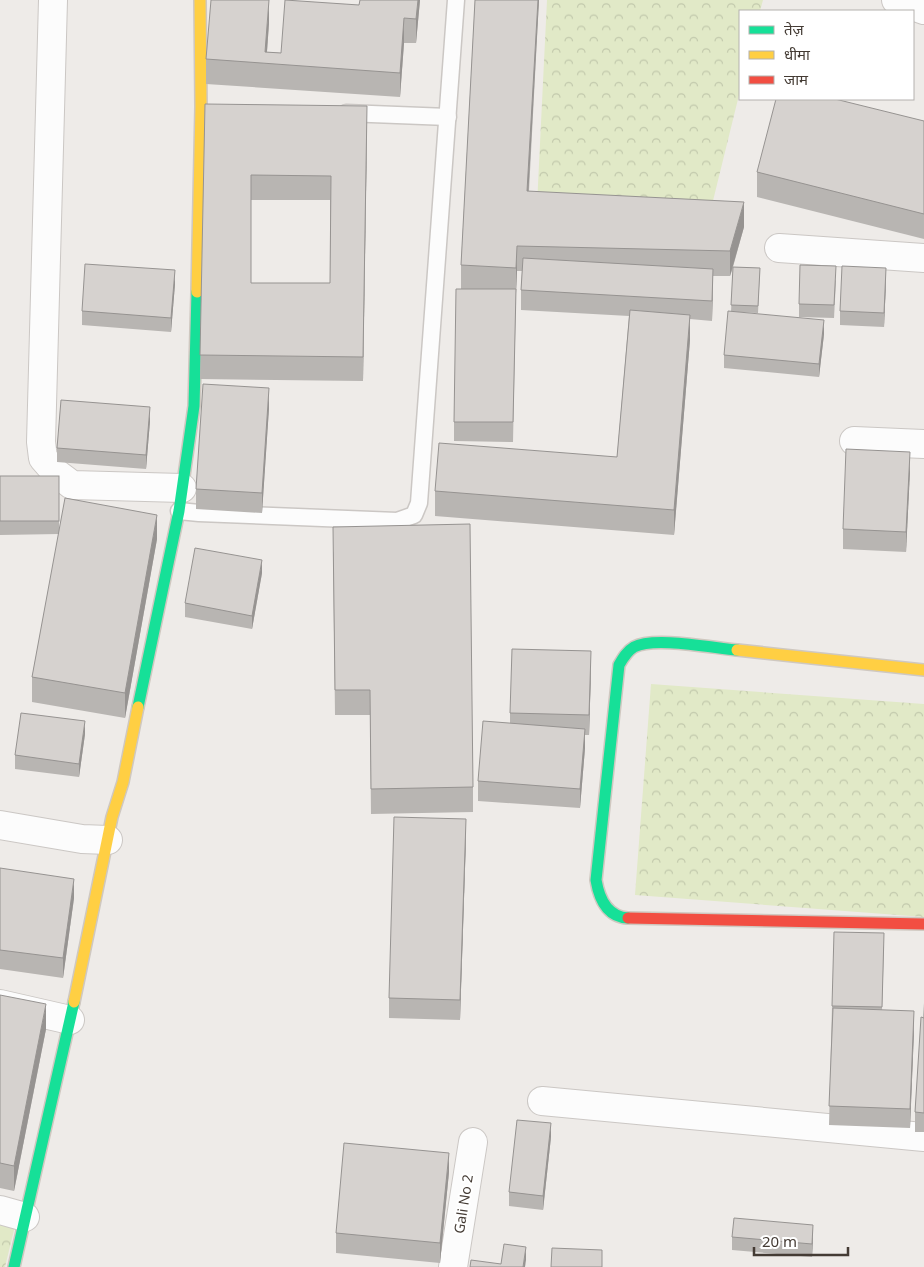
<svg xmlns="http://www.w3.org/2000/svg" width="924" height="1267" font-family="'Noto Sans','Noto Sans Devanagari',sans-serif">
<defs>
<pattern id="park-crowns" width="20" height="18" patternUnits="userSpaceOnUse" patternTransform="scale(1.25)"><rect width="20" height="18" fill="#e1e9c7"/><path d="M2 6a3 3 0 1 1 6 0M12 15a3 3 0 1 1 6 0" fill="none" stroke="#c2c9ac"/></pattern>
</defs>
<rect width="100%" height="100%" fill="#eeebe8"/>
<g fill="url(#park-crowns)">
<polygon points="547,0 763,0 760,11 740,11 740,91 709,217 537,205"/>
<polygon points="651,684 924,704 924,917 635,895"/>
<polygon points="0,1222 15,1226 5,1267 0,1267"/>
</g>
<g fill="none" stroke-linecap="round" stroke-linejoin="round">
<g stroke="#cbc7c4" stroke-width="19">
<g id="lane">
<polyline points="346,113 448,117"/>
<polyline points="179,511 199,513 397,521 414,515 419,503 456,0"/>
</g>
</g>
<g stroke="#cbc7c4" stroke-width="30">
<g id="street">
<polyline points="53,0 41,442 43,458 56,473 72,485 182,488"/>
<polyline points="896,0 924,10"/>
<polyline points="779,248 924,258"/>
<polyline points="854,441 924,444"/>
<polyline points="0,825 82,839 108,840"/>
<polyline points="0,1004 70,1020"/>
<polyline points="542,1101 924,1137"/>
<polyline points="0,1210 25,1217"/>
<polyline points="453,1267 473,1142"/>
</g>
</g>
<g stroke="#cfc8c0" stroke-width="14">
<g id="fast">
<polyline points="138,707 179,511 194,406 197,292"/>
<path d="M628 918C607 917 599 898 596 880L619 665C623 658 627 651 634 647 654 636 713 648 737 650"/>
<polyline points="14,1267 74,1002"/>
</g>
</g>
<g stroke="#cfc8c0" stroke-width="14">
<g id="slow">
<polyline points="197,292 201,107 200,0"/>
<polyline points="737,650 924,670"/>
<polyline points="74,1002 112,817 123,782 138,707"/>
</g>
</g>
<g stroke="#cfc8c0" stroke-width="14">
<polyline id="jam" points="628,918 924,924"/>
</g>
<use href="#lane" stroke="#fcfcfc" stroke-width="16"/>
<use href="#street" stroke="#fcfcfc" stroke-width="28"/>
<use href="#fast" stroke="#16e098" stroke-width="11"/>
<use href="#slow" stroke="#ffcf43" stroke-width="11"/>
<use href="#jam" stroke="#f24e42" stroke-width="11"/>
</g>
<g fill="#b8b5b2" fill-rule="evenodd">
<polygon points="360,0 420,0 416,43 404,43 400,97 206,84 206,59 269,23 267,52 281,53 359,5"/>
<polygon points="475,0 539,0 529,191 744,227 733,267 760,268 758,313 734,312 824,334 819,377 724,368 724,355 731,312 733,268 730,276 713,276 712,321 690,319 690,340 674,535 435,516 435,491 617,457 629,316 521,310 521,290 522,271 517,271 516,293 513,442 454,441 454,422 461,289 461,265"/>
<path d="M205 104 367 130 363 381 200 379ZM251 200H330V283H251Z"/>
<polygon points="924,121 924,239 757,197 757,172"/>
<polygon points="836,280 834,318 799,317 799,304"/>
<polygon points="886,282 884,327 840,325 840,311"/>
<polygon points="175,284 171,332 82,325 82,311"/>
<polygon points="269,408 262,513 196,509 196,489"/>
<polygon points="150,421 146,469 57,462 57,448"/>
<polygon points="910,471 906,552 843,549 843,529"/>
<polygon points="0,476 59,476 59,534 157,539 125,718 32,702 32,677 59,534 0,535"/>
<polygon points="333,551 473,787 473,812 371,814 370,715 335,715"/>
<polygon points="262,573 252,629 185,617 185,603"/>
<polygon points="591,671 589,735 585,735 585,748 580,808 478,801 478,781 510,723 510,713"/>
<polygon points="85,734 79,777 15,769 15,755"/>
<polygon points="466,838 460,1020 389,1018 389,998"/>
<polygon points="0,868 74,898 63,978 0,969"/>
<polygon points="884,946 882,1010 914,1031 910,1128 829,1125 832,1006"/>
<polygon points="0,995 46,1029 14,1191 0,1188"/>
<polygon points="924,1003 924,1132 915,1132 915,1112"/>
<polygon points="551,1137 543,1210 509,1206 509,1192"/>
<polygon points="449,1172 440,1263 336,1253 336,1233"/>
<polygon points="732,1237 813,1238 812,1257 732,1250"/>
</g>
<g fill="#969391">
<polygon points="269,0 269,23 266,64 265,52"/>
<polygon points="418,0 420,0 416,43 416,19"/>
<polygon points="538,0 539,0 527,216 527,191"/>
<polygon points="404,18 404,43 400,97 400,73"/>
<polygon points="367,106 367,130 363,381 363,357"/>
<polygon points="744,202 744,227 730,276 730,251"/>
<polygon points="517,246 517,271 516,293 516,268"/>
<polygon points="886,268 886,282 884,327 884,313"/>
<polygon points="713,269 713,288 712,321 712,301"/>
<polygon points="175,270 175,284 171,332 171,318"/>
<polygon points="690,315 690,340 674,535 674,510"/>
<polygon points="824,320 824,334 819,377 819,364"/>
<polygon points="269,388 269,408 262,513 262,493"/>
<polygon points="150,407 150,421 146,469 146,455"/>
<polygon points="910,452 910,471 906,552 906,532"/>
<polygon points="157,515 157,539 125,718 125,693"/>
<polygon points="262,560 262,573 252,629 252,616"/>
<polygon points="591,651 591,671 589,735 589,715"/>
<polygon points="85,721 85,734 79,777 79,764"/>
<polygon points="585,729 585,748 580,808 580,789"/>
<polygon points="466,819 466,838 460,1020 460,1000"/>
<polygon points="74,879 74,898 63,978 63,958"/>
<polygon points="46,1004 46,1029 14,1191 14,1166"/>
<polygon points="914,1011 914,1031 910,1128 910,1109"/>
<polygon points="551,1123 551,1137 543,1210 543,1196"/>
<polygon points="449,1153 449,1172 440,1263 440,1243"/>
<polygon points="813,1225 813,1238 812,1257 812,1244"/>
<polygon points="526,1247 526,1260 525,1267 523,1267"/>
</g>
<g fill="#d6d2cf" stroke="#969391" fill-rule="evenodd">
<polygon points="211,0 269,0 265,52 281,53 285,0 359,5 360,0 418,0 416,19 404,18 400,73 206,59"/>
<polygon points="475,0 538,0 527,191 744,202 730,251 517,246 516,268 461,265"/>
<polygon points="776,99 835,99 924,121 924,214 757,172"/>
<path d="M205 104 367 106 363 357 200 355ZM251 175 331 176 330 283H251Z"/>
<polygon points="523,258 713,269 712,301 521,290"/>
<polygon points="85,264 175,270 171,318 82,311"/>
<polygon points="800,265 836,266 834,305 799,304"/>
<polygon points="842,266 886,268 884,313 840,311"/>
<polygon points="733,267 760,268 758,306 731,305"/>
<polygon points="456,289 516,289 513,422 454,422"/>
<polygon points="630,310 690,315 674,510 435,491 439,443 617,457"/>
<polygon points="728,311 824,320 819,364 724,355"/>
<polygon points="203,384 269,388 262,493 196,489"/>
<polygon points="61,400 150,407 146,455 57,448"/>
<polygon points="846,449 910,452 906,532 843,529"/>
<rect x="0" y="476" width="59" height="45"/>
<polygon points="65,498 157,515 125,693 32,677"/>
<polygon points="470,524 473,787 371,789 370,690 335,690 333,527"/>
<polygon points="195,548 262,560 252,616 185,603"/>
<polygon points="512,649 591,651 589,715 510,713"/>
<polygon points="21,713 85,721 79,764 15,755"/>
<polygon points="483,721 585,729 580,789 478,781"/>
<polygon points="394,817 466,819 460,1000 389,998"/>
<polygon points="0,868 74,879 63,958 0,950"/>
<polygon points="834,932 884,933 882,1007 832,1006"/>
<polygon points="0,995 46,1004 14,1166 0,1163"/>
<polygon points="833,1008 914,1011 910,1109 829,1106"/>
<polygon points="921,1017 924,1018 924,1113 915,1112"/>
<polygon points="517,1120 551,1123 543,1196 509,1192"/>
<polygon points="344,1143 449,1153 440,1243 336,1233"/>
<polygon points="734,1218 813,1225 812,1244 732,1237"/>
<polygon points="504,1244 526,1247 523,1267 470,1267 471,1260 501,1264"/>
<polygon points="552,1248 602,1250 602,1267 551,1267"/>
</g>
<g text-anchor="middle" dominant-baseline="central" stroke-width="4" stroke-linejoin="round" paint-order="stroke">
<g font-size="14" fill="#443b34" stroke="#fff">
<text transform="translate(463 1204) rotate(-81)">Gali No 2</text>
</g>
</g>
<rect x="739" y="10" width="175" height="90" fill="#ffffff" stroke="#b4b1ae"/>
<rect x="749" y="26" width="25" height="8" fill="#16e098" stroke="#b4b1ae"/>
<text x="784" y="35" font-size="15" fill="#443b34">तेज़</text>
<rect x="749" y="51" width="25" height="8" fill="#ffcf43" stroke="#b4b1ae"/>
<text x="784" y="60" font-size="15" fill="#443b34">धीमा</text>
<rect x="749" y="76" width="25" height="8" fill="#f24e42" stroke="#b4b1ae"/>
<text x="784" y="85" font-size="15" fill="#443b34">जाम</text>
<path d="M754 1247v8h94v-8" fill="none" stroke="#443b34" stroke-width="2.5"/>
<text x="762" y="1247" font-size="15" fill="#443b34" stroke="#ffffff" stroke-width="4" paint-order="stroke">20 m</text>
</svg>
